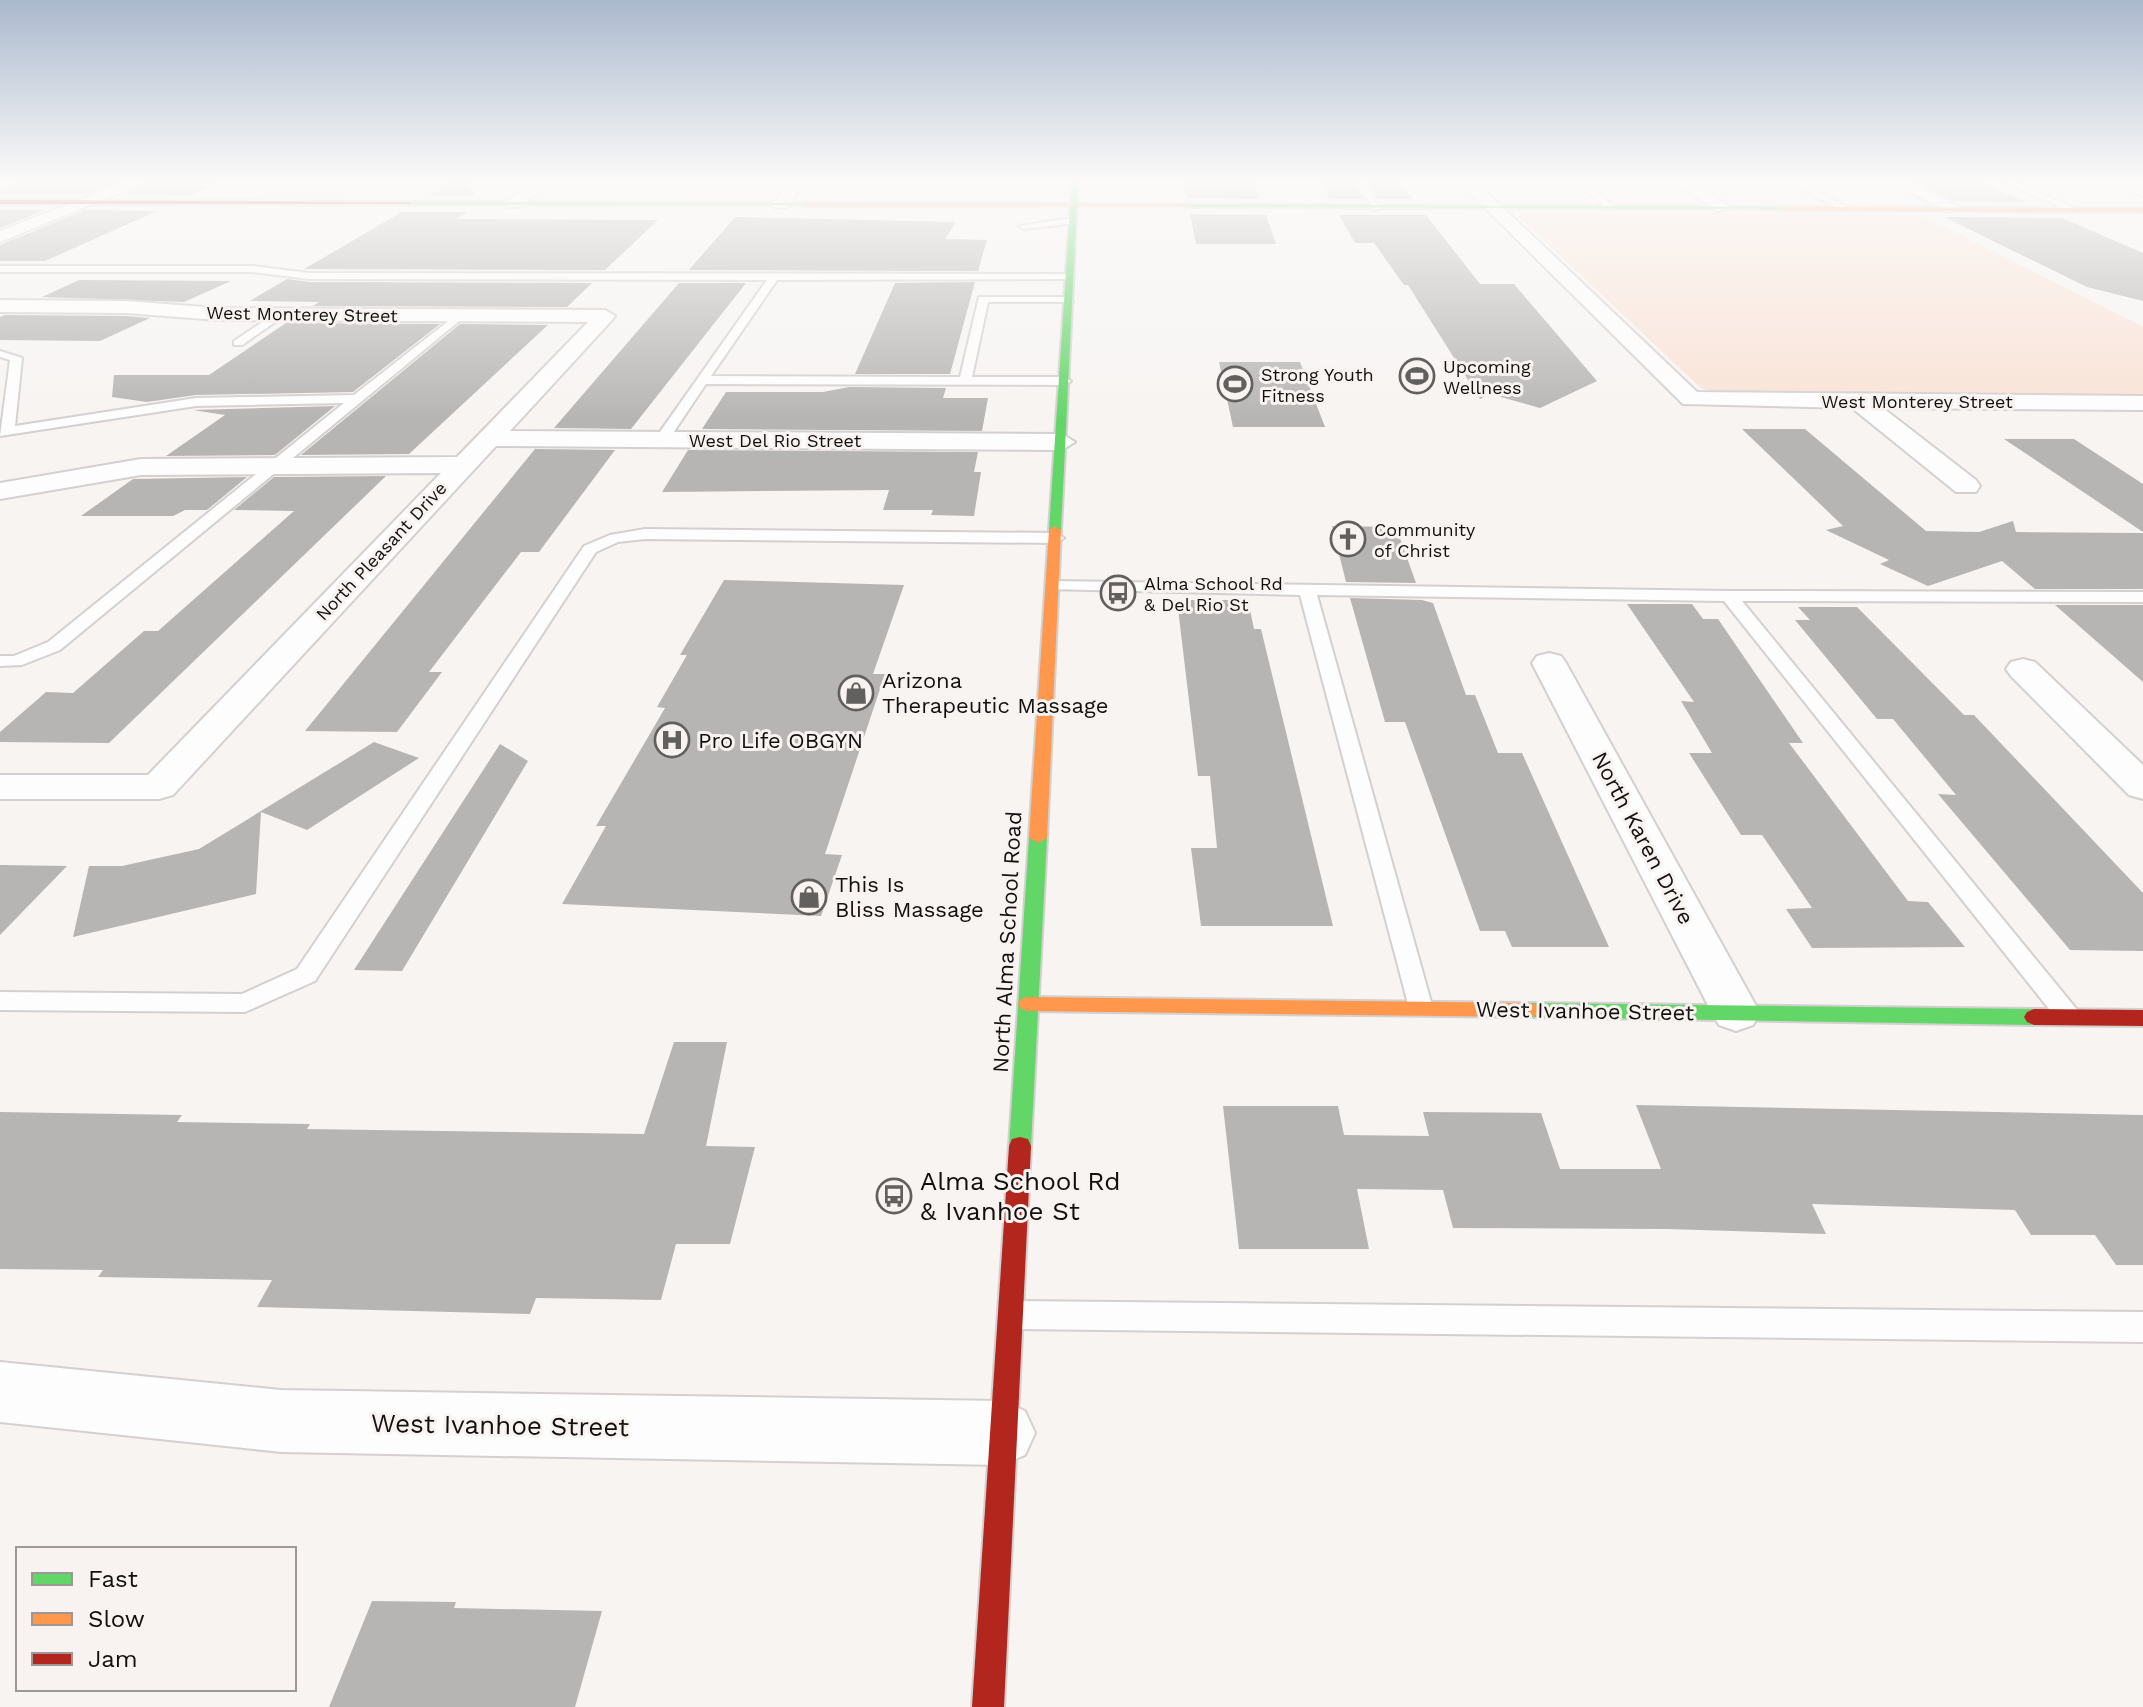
<svg xmlns="http://www.w3.org/2000/svg" width="2143" height="1707" font-family="'Work Sans',sans-serif">
<rect width="100%" height="100%" fill="#f7f4f2"/>
<polygon fill="#f9e2d5" points="1524,212 1920,214 2143,327 2143,397 1713,392 1701,388 1518,216"/>
<g fill="#b7b5b3">
<polygon points="22,181 118,182 86,194 0,194 0,191"/>
<polygon points="454,181 466,181 475,196 429,196"/>
<polygon points="1183,181 1254,181 1260,199 1187,198"/>
<polygon points="1319,181 1352,181 1364,199 1330,199"/>
<polygon points="1366,181 1399,181 1413,199 1378,199"/>
<polygon points="1914,181 1978,181 2025,202 1954,201"/>
<polygon points="152,182 220,182 192,195 124,194"/>
<polygon points="0,210 45,210 0,228"/>
<polygon points="85,210 157,211 45,261 0,261 0,245"/>
<polygon points="402,212 468,212 456,219 658,220 605,270 304,269"/>
<polygon points="1190,214 1266,215 1276,244 1196,244"/>
<polygon points="1339,215 1426,215 1480,284 1514,284 1597,381 1540,408 1490,394 1480,399 1408,285 1404,285 1374,243 1355,243"/>
<polygon points="735,217 956,222 945,239 987,240 978,271 689,270"/>
<polygon points="1944,217 2062,218 2143,253 2143,301 2087,287"/>
<polygon points="287,279 309,282 592,283 567,307 313,306 319,302 250,301"/>
<polygon points="79,280 231,281 184,302 42,297"/>
<polygon points="975,282 950,374 855,374 895,283"/>
<polygon points="679,283 746,283 631,429 554,428"/>
<polygon points="5,315 126,316 150,318 100,341 0,340 0,317"/>
<polygon points="286,323 440,324 353,392 196,395 147,402 112,397 114,375 209,375"/>
<polygon points="460,324 548,325 409,454 301,455"/>
<polygon points="1219,362 1300,362 1325,427 1233,427"/>
<polygon points="849,387 946,388 943,398 988,398 982,431 702,429 726,392 823,392"/>
<polygon points="335,406 275,455 166,456 225,415 193,410"/>
<polygon points="1742,429 1805,429 1926,531 1979,532 2013,521 2016,532 2143,533 2143,589 2035,589 2002,561 1928,586 1880,564 1889,560 1826,530 1843,526"/>
<polygon points="2004,439 2074,439 2143,484 2143,532"/>
<polygon points="535,449 615,450 539,552 521,552 429,672 442,672 397,732 305,731"/>
<polygon points="688,450 978,452 974,472 981,472 974,516 931,515 933,510 883,510 889,490 662,492"/>
<polygon points="386,476 109,743 0,742 0,732 46,692 73,693 144,631 158,631 294,511 234,510 274,477"/>
<polygon points="247,477 207,510 185,510 173,516 81,516 133,479"/>
<polygon points="1332,526 1396,527 1416,583 1346,582"/>
<polygon points="724,580 904,585 873,674 885,674 825,854 842,855 821,916 562,904 606,826 596,826 665,708 657,707 687,655 680,655"/>
<polygon points="1350,598 1422,600 1433,603 1466,695 1475,695 1498,753 1522,753 1609,947 1512,947 1505,931 1480,931 1405,722 1385,722"/>
<polygon points="1177,600 1248,600 1254,629 1261,629 1333,926 1201,926 1191,848 1217,848 1210,776 1198,776"/>
<polygon points="1627,604 1692,604 1703,619 1718,619 1803,743 1789,743 1908,901 1928,902 1965,947 1812,948 1786,909 1812,908 1762,835 1741,835 1689,753 1712,753 1681,701 1694,702"/>
<polygon points="2055,605 2143,605 2143,682"/>
<polygon points="1798,607 1857,607 1964,715 1974,715 2143,893 2143,951 2070,950 1938,794 1956,795 1893,719 1877,719 1795,620 1810,620"/>
<polygon points="374,742 419,758 307,830 261,812 256,894 73,937 89,866 122,866 199,849"/>
<polygon points="500,744 528,761 402,971 354,970"/>
<polygon points="0,865 67,866 0,935"/>
<polygon points="674,1042 727,1042 706,1146 755,1147 730,1244 676,1244 661,1300 536,1298 530,1314 257,1307 272,1280 98,1277 103,1270 0,1269 0,1112 182,1115 177,1122 310,1124 307,1129 644,1134"/>
<polygon points="1636,1105 2143,1115 2143,1265 2116,1265 2095,1235 2031,1235 2015,1210 1812,1204 1826,1234 1667,1229 1453,1228 1443,1190 1357,1189 1369,1249 1239,1249 1223,1106 1338,1106 1344,1135 1429,1136 1423,1112 1541,1113 1560,1169 1661,1169"/>
<polygon points="372,1601 456,1602 454,1608 602,1611 575,1707 329,1707"/>
</g>
<g fill="none" stroke-linecap="round" stroke-linejoin="round">
<g stroke="#d3d0cf" stroke-width="4">
<g id="lane">
<polygon points="7,181 19,181 0,188 0,183"/>
<polygon points="1355,181 1363,181 1380,209 1374,209"/>
<polygon points="1574,181 1583,181 1615,207 1608,209"/>
<polygon points="1789,181 1799,181 1847,208 1840,210"/>
<polygon points="2001,181 2012,181 2077,209 2070,211"/>
<polygon points="2143,181 2143,184 2114,182 2115,181"/>
<polygon points="1073,218 1076,223 1023,229 1019,226"/>
<polygon points="0,266 253,266 309,273 1070,274 1074,279 777,280 711,376 960,377 979,297 1069,297 1073,302 988,302 972,377 1065,377 1071,381 1065,385 706,384 667,442 662,443 655,439 767,280 309,279 253,272 0,272"/>
<polygon points="460,312 464,317 60,650 22,665 0,666 0,656 14,656 48,642 344,403 196,406 0,436 10,360 0,357 0,351 22,358 15,426 196,398 354,395"/>
<polygon points="276,313 285,315 242,345 234,345 234,341"/>
<polygon points="645,529 1056,533 1064,538 1056,543 645,539 618,542 596,552 315,981 245,1012 0,1010 0,992 242,994 297,969 584,546 610,535"/>
<polygon points="1053,581 1729,591 2143,592 2143,602 1742,601 2083,1017 2079,1024 2061,1024 1724,601 1317,595 1433,1009 1429,1015 1411,1015 1300,595 1047,589 1047,583"/>
<polygon points="1014,1301 2143,1312 2143,1342 1014,1329 1003,1325 998,1315 1003,1305"/>
</g>
</g>
<g stroke="#d3d0cf" stroke-width="4">
<g id="street">
<polygon points="128,181 149,181 0,242 0,231"/>
<polygon points="536,181 554,181 519,207 507,207 507,201"/>
<polygon points="790,181 806,181 787,208 775,208 773,205"/>
<polygon points="1458,181 1475,181 1697,392 2143,396 2143,410 1883,408 1976,480 1980,486 1976,492 1956,492 1852,408 1683,404"/>
<polygon points="1673,181 1691,181 1731,208 1717,211"/>
<polygon points="1888,181 1908,181 1963,209 1949,212"/>
<polygon points="2108,181 2130,181 2143,186 2143,196"/>
<polygon points="0,300 126,301 218,308 605,310 615,316 612,320 510,431 1062,434 1075,442 1062,450 496,446 173,795 159,799 0,799 0,775 148,775 441,473 141,475 0,499 0,483 141,459 457,457 588,322 218,320 126,313 0,312"/>
<polygon points="1549,653 1561,656 1566,663 1760,1013 1753,1025 1736,1031 1719,1025 1712,1013 1532,663 1537,656"/>
<polygon points="2023,659 2035,662 2143,765 2143,799 2129,795 2011,676 2006,669 2011,662"/>
<polygon points="0,1362 281,1390 1002,1401 1025,1411 1035,1433 1025,1455 1002,1465 281,1452 0,1422"/>
</g>
</g>
<g stroke="#d3d0cf" stroke-width="4">
<g id="fast">
<polygon points="1072,181 1078,181 1061,530 1055,534 1049,530"/>
<polygon points="409,202 805,203 808,205 407,205"/>
<polygon points="1187,204 1780,207 1784,209 1185,207"/>
<polygon points="1038,833 1047,838 1031,1146 1028,1153 1020,1155 1012,1153 1009,1146 1029,838"/>
<polygon points="1530,1003 2034,1009 2041,1012 2044,1017 2041,1022 2034,1025 1530,1017 1523,1015 1520,1010 1523,1005"/>
</g>
</g>
<g stroke="#d3d0cf" stroke-width="4">
<g id="slow">
<polygon points="805,203 1187,204 1190,206 803,206"/>
<polygon points="1780,207 2143,208 2143,212 1778,210"/>
<polygon points="1055,526 1061,530 1047,838 1038,843 1029,838 1049,530"/>
<polygon points="1028,997 1530,1003 1537,1005 1540,1010 1537,1015 1530,1017 1028,1011 1021,1009 1018,1004 1021,999"/>
</g>
</g>
<g stroke="#d3d0cf" stroke-width="4">
<g id="jam">
<polygon points="0,200 409,202 412,204 0,204"/>
<polygon points="2034,1009 2143,1010 2143,1026 2034,1025 2027,1022 2024,1017 2027,1012"/>
<polygon points="1020,1137 1028,1139 1031,1146 1004,1707 972,1707 1009,1146 1012,1139"/>
</g>
</g>
<use href="#lane" fill="#fefdfd" fill-rule="evenodd"/>
<use href="#street" fill="#fefdfd" fill-rule="evenodd"/>
<use href="#fast" fill="#63d668" fill-rule="evenodd"/>
<use href="#slow" fill="#ff974d" fill-rule="evenodd"/>
<use href="#jam" fill="#b3261e" fill-rule="evenodd"/>
</g>
<linearGradient id="sky" x2="0" y2="1"><stop stop-color="#abb9cd"/><stop offset="0.43" stop-color="#fbfaf9"/><stop offset="1" stop-color="#fbfaf9" stop-opacity="0"/></linearGradient>
<rect width="2143" height="420" fill="url(#sky)"/>
<defs>
<g id="stadium-ring" transform="scale(1.8)"><circle r="9.5" fill="#f8f3f1" stroke="#62605e" stroke-width="1.5"/><path d="M0-5a6.5 5 0 1 0 0 10a6.5 5 0 1 0 0-10ZM-3.5-1.8h7v3.6h-7Z" fill="#62605e"/></g>
<g id="church-ring" transform="scale(1.8)"><circle r="9.5" fill="#f8f3f1" stroke="#62605e" stroke-width="1.5"/><path d="M-1.2-6h2.4v3.5h3.3v2.4h-3.3V6h-2.4V-.1h-3.3v-2.4h3.3Z" fill="#62605e"/></g>
<g id="bus-ring" transform="scale(1.8)"><circle r="9.5" fill="#f8f3f1" stroke="#62605e" stroke-width="1.5"/><path d="M-5-6H5V4H4V6H2V4H-2V6H-4V4H-5ZM-3.5-4V0h7V-4ZM-3.5 1.2v1.5H-2V1.2ZM2 1.2v1.5H3.5V1.2Z" fill="#62605e"/></g>
<g id="shop-ring" transform="scale(1.8)"><circle r="9.5" fill="#f8f3f1" stroke="#62605e" stroke-width="1.5"/><path d="M-5-2.5h2.3a2.7 3.5 0 0 1 5.4 0H5L5.5 6h-11ZM-1.5-2.5h3a1.5 2.3 0 0 0-3 0Z" fill="#62605e"/></g>
<g id="hospital-ring" transform="scale(1.8)"><circle r="9.5" fill="#f8f3f1" stroke="#62605e" stroke-width="1.5"/><path d="M-5-5h3v3.5h4V-5h3V5h-3V1.5h-4V5h-3Z" fill="#62605e"/></g>
</defs>
<g fill-rule="evenodd">
<use href="#stadium-ring" x="1417" y="376"/>
<use href="#stadium-ring" x="1235" y="384"/>
<use href="#church-ring" x="1348" y="539"/>
<use href="#bus-ring" x="1118" y="593"/>
<use href="#shop-ring" x="856" y="693"/>
<use href="#hospital-ring" x="672" y="740"/>
<use href="#shop-ring" x="809" y="897"/>
<use href="#bus-ring" x="894" y="1196"/>
</g>
<g text-anchor="middle" dominant-baseline="central" stroke-width="6" stroke-linejoin="round" paint-order="stroke">
<g font-size="18" fill="#11100f" stroke="#f8f3f1">
<text transform="translate(302 314) rotate(1)">West Monterey Street</text>
<text x="1917" y="401">West Monterey Street</text>
<text x="775" y="440">West Del Rio Street</text>
<text transform="translate(381 551) rotate(-47)">North Pleasant Drive</text>
</g>
<g font-size="18" fill="#11100f" stroke="#f8f3f1" text-anchor="start">
<text x="1443" y="366">Upcoming<tspan x="1443" dy="21">Wellness</tspan></text>
<text x="1261" y="374">Strong Youth<tspan x="1261" dy="21">Fitness</tspan></text>
<text x="1374" y="529">Community<tspan x="1374" dy="21">of Christ</tspan></text>
<text x="1144" y="583">Alma School Rd<tspan x="1144" dy="21">&amp; Del Rio St</tspan></text>
</g>
<g font-size="22" fill="#11100f" stroke="#f8f3f1" text-anchor="start">
<text x="882" y="680">Arizona<tspan x="882" dy="25">Therapeutic Massage</tspan></text>
<text x="698" y="740">Pro Life OBGYN</text>
<text x="835" y="884">This Is<tspan x="835" dy="25">Bliss Massage</tspan></text>
</g>
<g font-size="22" fill="#11100f" stroke="#f8f3f1">
<text transform="translate(1643 838) rotate(62)">North Karen Drive</text>
<text transform="translate(1007 942) rotate(-87)">North Alma School Road</text>
<text transform="translate(1585 1011) rotate(1)">West Ivanhoe Street</text>
</g>
<g font-size="26" fill="#11100f" stroke="#f8f3f1" text-anchor="start">
<text x="920" y="1181">Alma School Rd<tspan x="920" dy="30">&amp; Ivanhoe St</tspan></text>
</g>
<g font-size="26" fill="#11100f" stroke="#f8f3f1">
<text transform="translate(500 1425) rotate(1)">West Ivanhoe Street</text>
</g>
</g>
<rect x="16" y="1547" width="280" height="144" fill="#f8f3f1" stroke="#9c9897" stroke-width="2"/>
<rect x="32" y="1573" width="40" height="12" fill="#63d668" stroke="#9c9897" stroke-width="2"/>
<text x="88" y="1587" font-size="24" fill="#11100f">Fast</text>
<rect x="32" y="1613" width="40" height="12" fill="#ff974d" stroke="#9c9897" stroke-width="2"/>
<text x="88" y="1627" font-size="24" fill="#11100f">Slow</text>
<rect x="32" y="1653" width="40" height="12" fill="#b3261e" stroke="#9c9897" stroke-width="2"/>
<text x="88" y="1667" font-size="24" fill="#11100f">Jam</text>
</svg>
